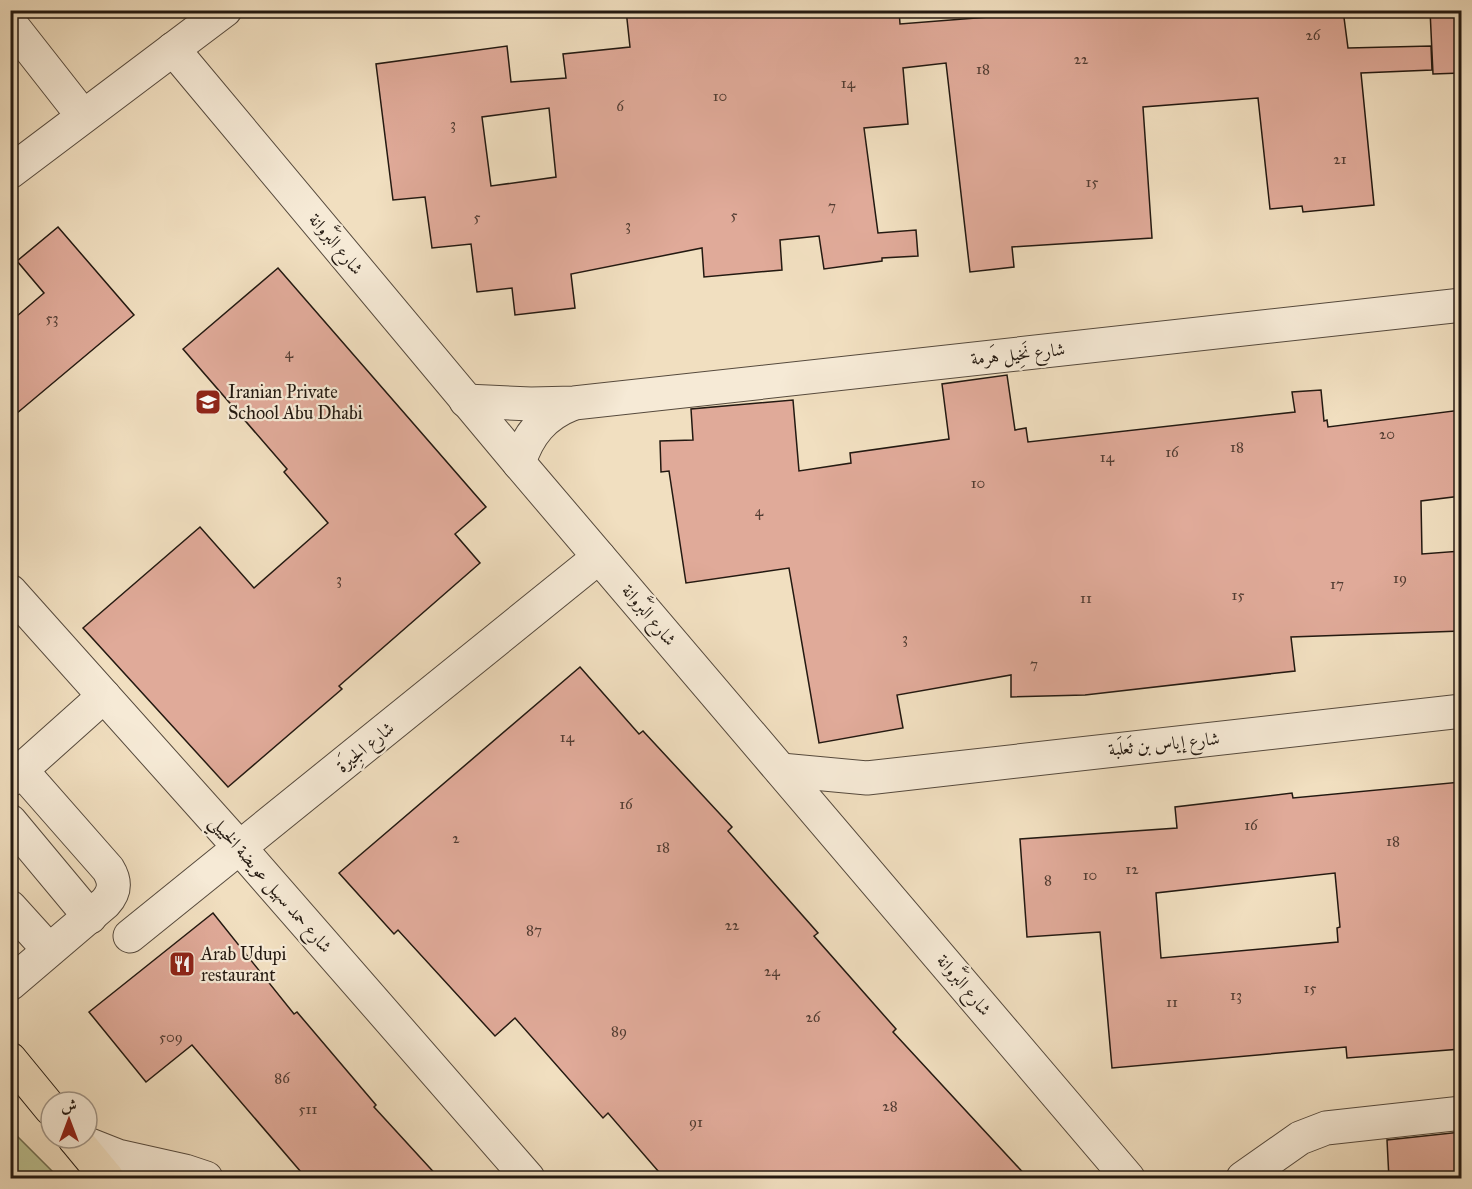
<svg xmlns="http://www.w3.org/2000/svg" width="1472" height="1189" font-family="'IM FELL Great Primer',Amiri,serif">
<rect width="100%" height="100%" fill="#f1dfc0"/>
<filter id="stains"><feTurbulence type="fractalNoise" baseFrequency=".00333" numOctaves="4"/><feColorMatrix values="0 0 0 0 .2 0 0 0 0 .09 0 0 0 0 .02 0 0 0 .5 -.17"/></filter>
<radialGradient id="worn" r=".72"><stop offset=".6" stop-color="#630" stop-opacity="0"/><stop offset="1" stop-color="#630" stop-opacity=".3"/></radialGradient>
<polygon fill="#bcc191" stroke="#706d51" stroke-width="1.5" points="11,1130 59,1178 11,1178"/>
<g fill="#e0aa99" stroke="#231911" stroke-width="1.5" fill-rule="evenodd">
<path d="M626 10H899L900 24 1014 15V10H1343L1348 48 1431 46 1432 70 1361 73 1374 205 1303 212 1302 206 1270 209 1258 98 1143 107 1152 238 1012 247 1014 267 970 272 946 63 903 68 908 124 864 128 878 233 916 230 918 256 882 258V261L824 269 819 236 780 240 782 270 704 277 702 248 571 274 575 308 515 315 512 288 477 292 471 244 432 248 425 197 393 200 376 64 507 46 511 82 566 78 563 54 630 47ZM549 108 556 177 491 186 482 117Z"/>
<polygon points="1430,10 1461,10 1461,73 1433,74"/>
<polygon points="58,227 134,315 10,419 10,322 44,293 17,261"/>
<polygon points="278,268 486,507 455,534 480,563 339,686 342,689 228,787 83,628 200,527 254,588 328,523 284,472 287,469 183,349"/>
<polygon points="1007,375 1015,430 1026,428 1028,442 1295,412 1292,392 1321,390 1324,421 1327,420 1328,427 1461,410 1461,496 1421,501 1422,554 1461,551 1461,631 1291,637 1295,671 1085,695 1011,697 1011,675 897,695 903,728 819,743 789,568 686,583 669,471 661,472 660,441 693,440 691,409 793,400 799,471 851,463 850,453 949,439 942,384"/>
<polygon points="580,667 639,734 643,731 732,827 728,831 818,933 814,936 896,1029 893,1032 1029,1179 665,1179 608,1113 603,1118 515,1018 495,1036 398,930 394,934 339,873"/>
<path d="M1461 782V1049L1347 1058 1346 1047 1112 1068 1100 932 1027 937 1020 839 1177 828 1175 807 1292 793 1293 798ZM1335 873 1340 927 1337 928 1338 942 1161 958 1156 893Z"/>
<polygon points="213,913 294,1014 297,1012 376,1105 374,1107 440,1179 307,1179 192,1045 146,1082 89,1012"/>
<polygon points="1461,1132 1461,1179 1389,1179 1387,1140"/>
</g>
<g fill="none" stroke-linecap="round" stroke-linejoin="round">
<g stroke="#564a3d" stroke-width="35">
<g id="minor">
<polyline points="10,23 83,116"/>
<polyline points="173,49 519,463 1128,1178"/>
<polyline points="10,172 225,10"/>
<polyline points="466,401 531,404 574,403 1462,305"/>
<path d="M519 463C528 434 544 415 572 404"/>
<polyline points="10,591 240,848 528,1178"/>
<polyline points="781,770 867,778 1462,711"/>
<polyline points="10,780 104,696"/>
<polyline points="10,821 90,917"/>
<polyline points="10,907 49,950"/>
<polyline points="130,936 599,557"/>
<path d="M10 984 105 903C115 892 116 882 108 869L21 770"/>
<polyline points="75,1139 118,1156 185,1171 206,1178"/>
<polyline points="1243,1178 1300,1138 1326,1128 1462,1113"/>
</g>
</g>
<g stroke="#231911" stroke-width="35">
<g id="major">
<polyline points="10,1059 51,1109"/>
<polyline points="74,1138 107,1178"/>
</g>
</g>
<use href="#minor" stroke="#f6ead6" stroke-width="33"/>
<use href="#major" stroke="#f1dfc0" stroke-width="33"/>
</g>
<defs>
<g id="school-square" transform="scale(1.35)"><rect x="-9" y="-9" width="18" height="18" rx="4" fill="#8f2418" stroke="#f6ead6"/><path d="M0-5L7-2L0 1L-7-2ZM-4 1L0 2.5L4 1V4Q0 6-4 4Z" fill="#fff"/></g>
<g id="restaurant-square" transform="scale(1.35)"><rect x="-9" y="-9" width="18" height="18" rx="4" fill="#8f2418" stroke="#f6ead6"/><path d="M-5-6h1v4h1v-4h1v4h1v-4h1v5L-1.5 .5V6h-2V.5L-5-1ZM5-6V6H3V1.5H1.5Q1.5-4 5-6Z" fill="#fff"/></g>
</defs>
<g fill-rule="evenodd">
<use href="#school-square" x="208" y="402"/>
<use href="#restaurant-square" x="182" y="964"/>
</g>
<g text-anchor="middle" dominant-baseline="central" stroke-width="4.5" stroke-linejoin="round" paint-order="stroke">
<g font-size="15" fill="#523d33">
<text x="1313" y="35">26</text>
<text x="1081" y="59">22</text>
<text x="983" y="69">18</text>
<text x="848" y="83">14</text>
<text x="720" y="96">10</text>
<text x="620" y="106">6</text>
<text x="453" y="124">3</text>
<text x="1340" y="159">21</text>
<text x="1092" y="182">15</text>
<text x="832" y="206">7</text>
<text x="734" y="215">5</text>
<text x="477" y="217">5</text>
<text x="628" y="225">3</text>
<text x="52" y="318">53</text>
<text x="289" y="353">4</text>
<text x="1387" y="434">20</text>
<text x="1237" y="447">18</text>
<text x="1172" y="452">16</text>
<text x="1107" y="457">14</text>
<text x="978" y="483">10</text>
<text x="759" y="511">4</text>
<text x="1400" y="578">19</text>
<text x="339" y="579">3</text>
<text x="1337" y="584">17</text>
<text x="1238" y="595">15</text>
<text x="1086" y="598">11</text>
<text x="905" y="638">3</text>
<text x="1034" y="664">7</text>
<text x="567" y="737">14</text>
<text x="626" y="804">16</text>
<text x="1251" y="825">16</text>
<text x="456" y="838">2</text>
<text x="1393" y="841">18</text>
<text x="663" y="847">18</text>
<text x="1132" y="869">12</text>
<text x="1090" y="875">10</text>
<text x="1048" y="880">8</text>
<text x="732" y="925">22</text>
<text x="534" y="930">87</text>
<text x="772" y="971">24</text>
<text x="1310" y="988">15</text>
<text x="1236" y="995">13</text>
<text x="1172" y="1002">11</text>
<text x="813" y="1017">26</text>
<text x="619" y="1031">89</text>
<text x="171" y="1037">509</text>
<text x="282" y="1078">86</text>
<text x="890" y="1106">28</text>
<text x="308" y="1109">511</text>
<text x="696" y="1122">91</text>
</g>
<g font-size="18" fill="#231911" stroke="#f6ead6">
<text transform="translate(336 244) rotate(50)">شارع البَرَّوانة</text>
<text transform="translate(1018 354) rotate(-6)">شارع نَخِيل هَرمة</text>
<text transform="translate(649 615) rotate(50)">شارع البَرَّوانة</text>
<text transform="translate(1164 744) rotate(-6)">شارع إياس بن ثَعلَبة</text>
<text transform="translate(365 747) rotate(-39)">شارع الجِيرَة</text>
<text transform="translate(271 884) rotate(49)">شارع حمد سهيل عويضة الخييلي</text>
<text transform="translate(964 985) rotate(50)">شارع البَرَّوانة</text>
</g>
<g font-size="18" fill="#231911" stroke="#f6ead6" text-anchor="start">
<text x="228" y="392">Iranian Private<tspan x="228" dy="21">School Abu Dhabi</tspan></text>
<text x="201" y="954">Arab Udupi<tspan x="201" dy="21">restaurant</tspan></text>
</g>
</g>
<rect width="1472" height="1189" fill="none" stroke="#f1dfc0" stroke-width="36"/>
<rect x="12" y="12" width="1448" height="1165" fill="none" stroke="#231911" stroke-width="3"/>
<rect x="18" y="18" width="1436" height="1153" fill="none" stroke="#231911" stroke-width="1.5"/>
<g transform="translate(69 1120)"><circle r="28" fill="#f6ead6" stroke="#a29687" stroke-width="1.5"/>
<path d="M0-4.5L10 22L0 15L-10 22Z" fill="#8f2418"/>
<text y="-9" font-size="16" font-weight="bold" text-anchor="middle" fill="#231911">ش</text>
</g>
<rect width="100%" height="100%" filter="url(#stains)"/>
<rect width="100%" height="100%" fill="url(#worn)"/>
</svg>
